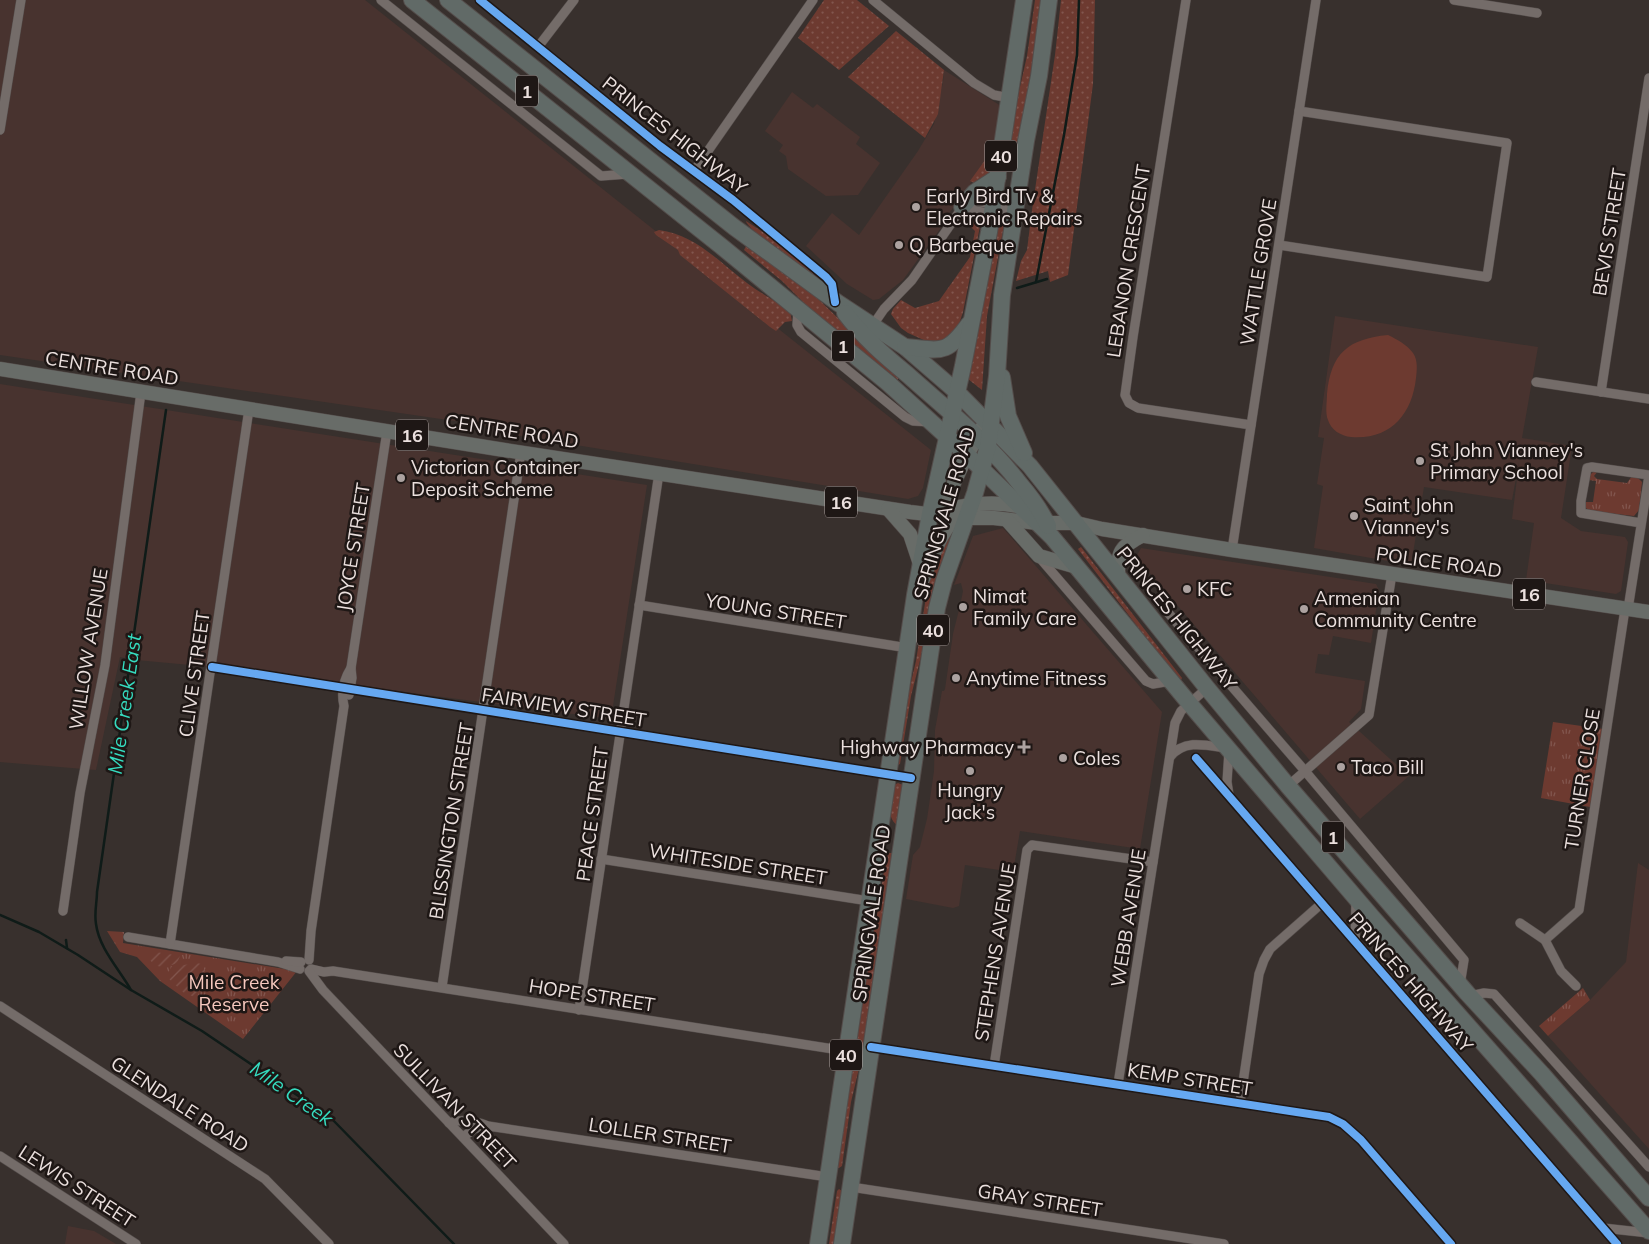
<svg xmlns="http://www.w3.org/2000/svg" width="1649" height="1244" font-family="Mulish,sans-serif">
<defs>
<pattern id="grass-dots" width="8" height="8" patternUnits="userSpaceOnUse" patternTransform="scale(1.25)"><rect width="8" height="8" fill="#6d3a30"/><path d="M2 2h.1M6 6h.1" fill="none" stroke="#82564e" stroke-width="1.8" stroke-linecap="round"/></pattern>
<pattern id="park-tufts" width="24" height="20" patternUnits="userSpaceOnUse" patternTransform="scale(1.25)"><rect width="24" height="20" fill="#6d3a30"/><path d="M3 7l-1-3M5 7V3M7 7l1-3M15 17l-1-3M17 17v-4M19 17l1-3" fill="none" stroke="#82564e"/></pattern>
<pattern id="garden-furrows" width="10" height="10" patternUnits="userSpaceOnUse" patternTransform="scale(1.25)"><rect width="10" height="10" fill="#6d3a30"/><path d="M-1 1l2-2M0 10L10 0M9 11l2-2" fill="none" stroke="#82564e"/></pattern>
</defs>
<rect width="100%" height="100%" fill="#38302d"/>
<g fill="#48332f">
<polygon points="0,0 365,0 931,450 923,488 918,496 908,499 496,432 496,427 0,355"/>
<polygon points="944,70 1001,106 996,146 977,175 942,223 943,225 903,280 879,299 873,300 847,284 806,246 832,213 859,235 918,151 934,124 943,82"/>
<polygon points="792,92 813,108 817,104 860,137 856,144 880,163 858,195 826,196 788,169 786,156 779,151 783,145 765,131"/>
<polygon points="1335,316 1538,347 1522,438 1572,446 1561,518 1581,531 1625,537 1628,542 1621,591 1616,594 1526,580 1534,523 1512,519 1519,462 1512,500 1424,487 1411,565 1314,548 1323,486 1317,484 1324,438 1318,437"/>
<polygon points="0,384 647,485 611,719 212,667 136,660 120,657 96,770 0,762"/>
<polygon points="1003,528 1162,712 1140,849 1020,831 1013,872 965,865 959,906 953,908 906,899 913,855 920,847 927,819 934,771 935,730 942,691 944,691 945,689 953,634 960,606 963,591 961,583 954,585 973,536"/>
<polygon points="1141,548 1376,584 1379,590 1371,643 1333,636 1329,655 1318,654 1315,673 1365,681 1361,709 1349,722 1409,776 1360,819 1136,557"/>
<polygon points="1638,863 1649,870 1649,1149 1548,1036 1590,1000 1626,962"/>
<polygon points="68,1226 94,1231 116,1244 65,1244"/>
</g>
<g fill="url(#grass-dots)">
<polygon points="824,0 857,0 889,26 839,70 798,38"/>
<polygon points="1035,0 1042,0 1033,73 1020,139 1007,171 1006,171 1015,109 1027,56"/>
<polygon points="1061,0 1095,0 1093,84 1068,275 1050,282 1048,271 1016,281 1021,261 1027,250 1032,210 1055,55"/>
<polygon points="896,31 944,70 938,114 925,138 848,77"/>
<polygon points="996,145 991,174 976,184 970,181"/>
<polygon points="971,214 980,219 980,226 963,312 957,330 946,343 926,341 908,333 901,328 891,314 893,309 901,300 915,308 939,301 941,298 970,257 975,231 966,222 963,225 959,222 963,216"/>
<polygon points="1002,220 1005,220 987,316 982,390 968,379 997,230"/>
<path d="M746 221 766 234 828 284C815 277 747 231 746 221Z"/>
<path d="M659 230C696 235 719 262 747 283 759 292 773 300 786 308L790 311 792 321 785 322 776 331 770 327 680 255 678 250 656 235 654 232Z"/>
<polygon points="746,246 813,294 898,376 898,380 807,306 782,281 744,250"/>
<polygon points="947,536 950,537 950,542 911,696 900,764 898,765 906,703 916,661 928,584"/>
<polygon points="1081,547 1182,678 1180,682 1078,549"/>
<path d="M898 783 903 785 897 825C885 816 892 799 894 785Z"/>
<polygon points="887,853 893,853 865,1043 851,1102 842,1166 839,1168 837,1167 868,952 877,914"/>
<polygon points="839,1189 842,1191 835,1244 829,1244 837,1191"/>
</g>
<g fill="url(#park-tufts)">
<polygon points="1594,471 1598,471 1594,476 1597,479 1627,483 1632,476 1638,478 1642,482 1639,510 1634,516 1590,511 1586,508 1585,502 1593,502 1596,481 1588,480 1590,475"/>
<polygon points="1553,722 1603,729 1590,807 1541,798"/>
<polygon points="107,931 124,932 123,943 297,971 243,1039 160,981 137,957 120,952"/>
<polygon points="1583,988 1590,1000 1548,1036 1539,1026"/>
</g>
<g fill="url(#garden-furrows)">
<path d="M150 951 180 956 177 963C167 967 158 970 150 960Z"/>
<polygon points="196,963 202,964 205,971 198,995 195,997 184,993 167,977 171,967"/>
</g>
<path fill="#6d3a30" d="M1388 335C1398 340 1406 344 1413 353 1418 360 1417 370 1416 378 1412 415 1390 440 1351 437 1341 436 1331 430 1328 420 1325 413 1327 402 1327 394 1331 353 1348 339 1388 335Z"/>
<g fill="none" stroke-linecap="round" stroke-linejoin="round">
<g stroke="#0f1b18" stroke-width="2.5">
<polyline points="1036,282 1064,135 1077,55 1079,0"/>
<polyline points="1017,288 1047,279"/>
<polyline points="0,915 39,932 78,955 131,990 202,1031 331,1118 454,1244"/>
<polyline points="66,940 67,948"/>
<path d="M131 990C119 969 99 948 96 924 94 913 97 902 97 892L166 410"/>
</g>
<g stroke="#544d4b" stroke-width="10">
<g id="street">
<polyline points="381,0 601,176 628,174"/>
<polyline points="480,0 660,146 733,200 826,277 832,284 835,301"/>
<polyline points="873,0 974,83 994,95 1010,98"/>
<polyline points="1186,0 1133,337 1125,395 1129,403 1138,408 1251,425"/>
<polyline points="1454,0 1537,13"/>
<polyline points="538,47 574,0"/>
<polyline points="0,130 21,0"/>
<polyline points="694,171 813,0"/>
<polyline points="960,214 972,210 992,214 1013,209"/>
<polyline points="1279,245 1487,277 1507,143 1299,111"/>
<polyline points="798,309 797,325 801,332 905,417 913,421 930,422"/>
<polyline points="873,325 884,309 912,280 964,205 976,201 1016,209"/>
<polyline points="1536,382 1649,399"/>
<polyline points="1601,392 1649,78"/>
<polyline points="1232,550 1316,0"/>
<polyline points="1039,557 1146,681 1153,684 1171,681"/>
<polyline points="1161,599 1161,603 1164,608 1305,771 1464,960 1460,985"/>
<polyline points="639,605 908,648"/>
<polyline points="1628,609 1649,475 1592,467 1587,468 1581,501 1581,513 1641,523"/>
<polyline points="212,667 911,778"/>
<polyline points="349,695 352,678 351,668 387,431"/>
<polyline points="1229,751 1227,782 1229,795"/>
<path d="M1170 757C1184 739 1206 745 1225 748"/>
<polyline points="1196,758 1617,1244"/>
<polyline points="1288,786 1369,715 1392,574"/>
<polyline points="601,859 869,901"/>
<polyline points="63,911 80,793 105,665 141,392"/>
<polyline points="1520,923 1545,940"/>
<polyline points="128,937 278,962 300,969"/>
<polyline points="1355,942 1356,899"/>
<polyline points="170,944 249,409"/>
<path d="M309 960 311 931 344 706C341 693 344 679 351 668"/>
<polyline points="286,961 301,962"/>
<polyline points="311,969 324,972 333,971 846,1051"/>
<polyline points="309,971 323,990 564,1244"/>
<polyline points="1576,986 1561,971 1545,940 1579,910 1625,609"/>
<polyline points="442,987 521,452"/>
<polyline points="1470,996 1484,993 1494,994 1649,1167"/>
<polyline points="0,1006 265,1179 329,1244"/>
<polyline points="579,1010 659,473"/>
<polyline points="871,1047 1329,1117 1343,1124 1361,1140 1451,1244"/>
<polyline points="994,1066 1027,850 1032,845 1153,862"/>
<polyline points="1118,1084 1175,723 1181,711 1207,688"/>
<polyline points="1240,1103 1259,974 1264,960 1270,949 1321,904"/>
<path d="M449 1123C462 1118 476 1121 488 1126L828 1177"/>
<polyline points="463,1137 474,1129 486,1126"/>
<polyline points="0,1156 136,1244"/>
<polyline points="851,1187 1224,1244"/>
<polyline points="1603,1228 1649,1233"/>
</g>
</g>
<g stroke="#544d4b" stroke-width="15">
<g id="primary">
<polyline points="0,369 498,449 910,512 961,518 994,518 1037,523 1075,523"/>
<polyline points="888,509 910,534 920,564"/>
<polyline points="935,512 946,501 964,461 981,429"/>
<path d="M938 512C965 504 994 500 1022 507"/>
<polyline points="1007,520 1039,556 1077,567"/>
<polyline points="1072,522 1102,529 1232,550 1649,612"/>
<path d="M1118 577C1118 550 1119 548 1143 535"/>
<path d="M920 585C932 561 939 531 960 513"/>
</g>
</g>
<g stroke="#544d4b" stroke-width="18">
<g id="highway">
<polyline points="412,0 721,246 888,383 963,451 1052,537 1189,703 1372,917 1649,1231"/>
<polyline points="448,0 734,227 838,303 905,347 957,392 1030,466 1207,688 1288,786 1467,993 1542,1074 1649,1198"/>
<polyline points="962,207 975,192 998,177"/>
<path d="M845 313C863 337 885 356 908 375 947 410 988 442 1020 484 1031 497 1041 510 1048 526"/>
<path d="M905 347C941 350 946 356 969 324"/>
<polyline points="1002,377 1008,416 1024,453"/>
<polyline points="818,1244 915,595 930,514 963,366 989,232 1024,0"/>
<polyline points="842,1244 937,608 944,581 975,493 988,446 997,376 1002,295 1026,141 1039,76 1049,0"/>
</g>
</g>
<use href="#street" stroke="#746c69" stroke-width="9"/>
<use href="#primary" stroke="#686c68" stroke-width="14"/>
<use href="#highway" stroke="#616a67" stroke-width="16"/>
<g stroke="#1e1715" stroke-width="11">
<g id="cycleway">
<polyline points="480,0 660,146 733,200 826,277 832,284 835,302"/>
<polyline points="212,667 911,778"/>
<polyline points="1196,758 1617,1244"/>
<polyline points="871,1047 1329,1117 1343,1124 1361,1140 1451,1244"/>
</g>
</g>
<use href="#cycleway" stroke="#66a8f1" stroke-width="8"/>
</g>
<g fill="#aca2a0" stroke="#1e1715" stroke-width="2">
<circle cx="916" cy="207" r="5"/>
<circle cx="899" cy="245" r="5"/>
<circle cx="1420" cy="461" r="5"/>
<circle cx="401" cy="478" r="5"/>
<circle cx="1354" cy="516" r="5"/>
<circle cx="1187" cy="589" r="5"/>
<circle cx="963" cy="607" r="5"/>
<circle cx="1304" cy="609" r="5"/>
<circle cx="956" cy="678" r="5"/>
<path d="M1021.5 739.5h5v5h5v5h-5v5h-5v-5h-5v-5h5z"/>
<circle cx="1063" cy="758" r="5"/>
<circle cx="1341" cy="767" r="5"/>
<circle cx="970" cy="771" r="5"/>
</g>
<g text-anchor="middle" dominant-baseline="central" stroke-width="5" stroke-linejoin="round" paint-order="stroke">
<g fill="#1e1715" stroke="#aea4a2" stroke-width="1">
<rect x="516" y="75.5" width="22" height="31" rx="4"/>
<rect x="985" y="140.5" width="32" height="31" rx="4"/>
<rect x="832" y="330.5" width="22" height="31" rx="4"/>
<rect x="396" y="419.5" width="32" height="31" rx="4"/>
<rect x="825" y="486.5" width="32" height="31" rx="4"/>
<rect x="1513" y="578.5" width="32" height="31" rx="4"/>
<rect x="917" y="614.5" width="32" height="31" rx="4"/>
<rect x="1322" y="821.5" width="22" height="31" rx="4"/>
<rect x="830" y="1039.5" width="32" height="31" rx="4"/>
</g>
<g font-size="18" font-weight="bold" fill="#ebe0de">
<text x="527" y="91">1</text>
<text x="1001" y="156">40</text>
<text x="843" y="346">1</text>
<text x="412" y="435">16</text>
<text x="841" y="502">16</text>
<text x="1529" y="594">16</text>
<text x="933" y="630">40</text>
<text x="1333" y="837">1</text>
<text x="846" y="1055">40</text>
</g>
<g font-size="19" fill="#ebe0de" stroke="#1e1715">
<text transform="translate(675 135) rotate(38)">PRINCES HIGHWAY</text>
<text transform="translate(1609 232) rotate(-81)">BEVIS STREET</text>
<text transform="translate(1128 261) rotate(-81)">LEBANON CRESCENT</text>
<text transform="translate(1258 272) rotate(-81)">WATTLE GROVE</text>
<text transform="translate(112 368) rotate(9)">CENTRE ROAD</text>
<text transform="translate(512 431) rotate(9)">CENTRE ROAD</text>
<text transform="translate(944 513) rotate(-74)">SPRINGVALE ROAD</text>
<text transform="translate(353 547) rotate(-81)">JOYCE STREET</text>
<text transform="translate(1439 562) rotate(8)">POLICE ROAD</text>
<text transform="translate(776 611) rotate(9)">YOUNG STREET</text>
<text transform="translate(1177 618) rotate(51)">PRINCES HIGHWAY</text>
<text transform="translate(88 649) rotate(-81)">WILLOW AVENUE</text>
<text transform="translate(194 674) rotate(-82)">CLIVE STREET</text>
<text transform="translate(564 707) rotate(9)">FAIRVIEW STREET</text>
<text transform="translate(1582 779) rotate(-81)">TURNER CLOSE</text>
<text transform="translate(592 814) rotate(-82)">PEACE STREET</text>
<text transform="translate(451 821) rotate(-81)">BLISSINGTON STREET</text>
<text transform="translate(738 864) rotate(9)">WHITESIDE STREET</text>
<text transform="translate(871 913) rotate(-82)">SPRINGVALE ROAD</text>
<text transform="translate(1128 918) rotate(-81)">WEBB AVENUE</text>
<text transform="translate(995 952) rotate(-81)">STEPHENS AVENUE</text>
<text transform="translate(1411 982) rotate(49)">PRINCES HIGHWAY</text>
<text transform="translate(592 995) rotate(9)">HOPE STREET</text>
<text transform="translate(1190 1079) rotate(9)">KEMP STREET</text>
<text transform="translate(180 1104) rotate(33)">GLENDALE ROAD</text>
<text transform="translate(455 1106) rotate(46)">SULLIVAN STREET</text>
<text transform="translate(660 1135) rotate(9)">LOLLER STREET</text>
<text transform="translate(77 1186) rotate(33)">LEWIS STREET</text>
<text transform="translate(1040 1200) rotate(9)">GRAY STREET</text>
</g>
<g font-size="19" fill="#ebe0de" stroke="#1e1715" text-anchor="start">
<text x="926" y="196">Early Bird Tv &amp;<tspan x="926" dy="22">Electronic Repairs</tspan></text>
<text x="909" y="245">Q Barbeque</text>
<text x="1430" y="450">St John Vianney's<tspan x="1430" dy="22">Primary School</tspan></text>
<text x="411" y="467">Victorian Container<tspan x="411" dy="22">Deposit Scheme</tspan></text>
<text x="1364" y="505">Saint John<tspan x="1364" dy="22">Vianney's</tspan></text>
<text x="1197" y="589">KFC</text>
<text x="973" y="596">Nimat<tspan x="973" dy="22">Family Care</tspan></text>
<text x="1314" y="598">Armenian<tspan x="1314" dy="22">Community Centre</tspan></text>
<text x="966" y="678">Anytime Fitness</text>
<text x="1014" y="747" text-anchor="end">Highway Pharmacy</text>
<text x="1073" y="758">Coles</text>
<text x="1351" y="767">Taco Bill</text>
<text x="970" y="790" text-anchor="middle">Hungry<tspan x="970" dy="22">Jack's</tspan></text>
</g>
<g font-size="19" fill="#f6c8be" stroke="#1e1715">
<text x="234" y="982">Mile Creek<tspan x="234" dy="22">Reserve</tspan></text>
</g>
<g font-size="20" font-style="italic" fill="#35dbbf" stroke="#1e1715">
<text transform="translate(124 704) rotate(-82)">Mile Creek East</text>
<text transform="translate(292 1093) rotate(35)">Mile Creek</text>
</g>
</g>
</svg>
